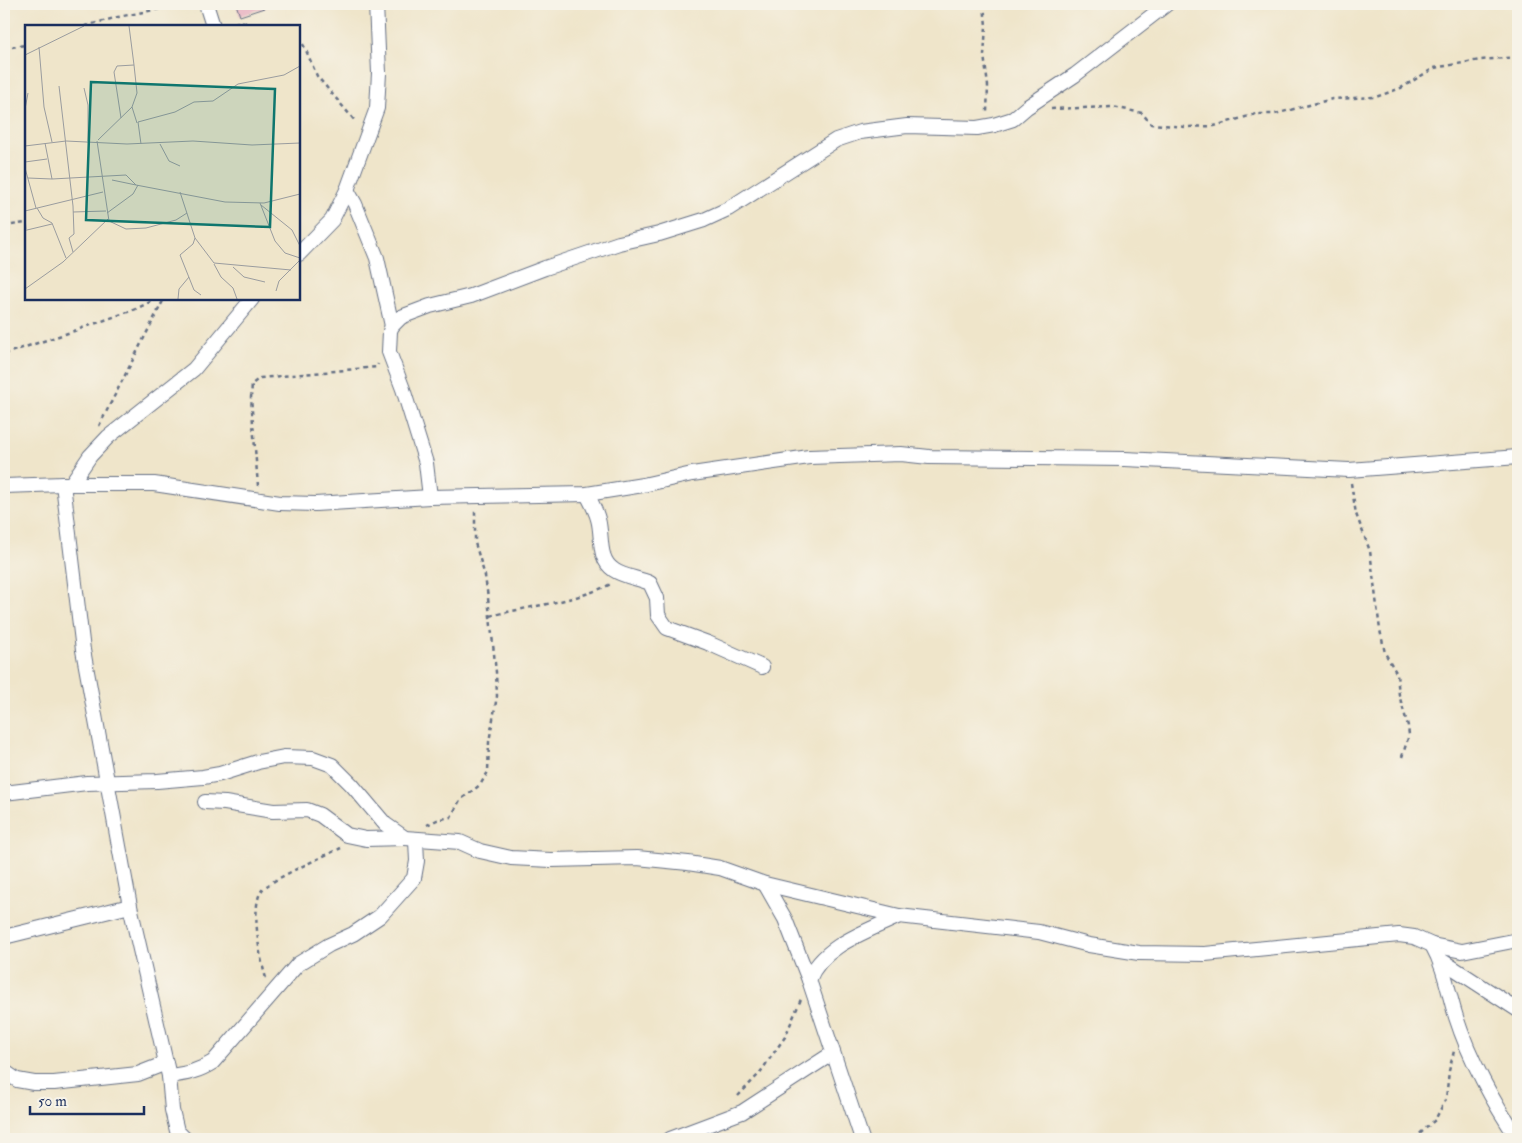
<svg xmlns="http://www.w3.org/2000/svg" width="1522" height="1143" font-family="'IM FELL Double Pica',serif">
<rect width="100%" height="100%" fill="#f7f3e8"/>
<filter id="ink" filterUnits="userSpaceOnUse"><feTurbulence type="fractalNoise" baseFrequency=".02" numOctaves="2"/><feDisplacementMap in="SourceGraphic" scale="10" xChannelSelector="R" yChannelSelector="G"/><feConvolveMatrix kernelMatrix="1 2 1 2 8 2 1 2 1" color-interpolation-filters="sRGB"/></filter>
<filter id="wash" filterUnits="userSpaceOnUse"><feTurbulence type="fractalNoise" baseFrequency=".0096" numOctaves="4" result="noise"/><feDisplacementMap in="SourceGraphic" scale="20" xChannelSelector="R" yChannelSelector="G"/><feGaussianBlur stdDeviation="1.12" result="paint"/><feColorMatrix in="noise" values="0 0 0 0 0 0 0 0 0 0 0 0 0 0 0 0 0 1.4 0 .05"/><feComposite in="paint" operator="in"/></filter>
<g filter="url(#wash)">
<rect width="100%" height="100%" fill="#efe5ca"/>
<g id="blocks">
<polygon fill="#e6abbd" points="236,4 276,4 240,16"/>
</g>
</g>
<g filter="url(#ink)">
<use href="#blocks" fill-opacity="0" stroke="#656f84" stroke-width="1"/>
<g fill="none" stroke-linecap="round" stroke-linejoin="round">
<g stroke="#656f84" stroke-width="16">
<g id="street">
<polyline points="206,4 213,26"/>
<polyline points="347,190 355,204 377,258 392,326"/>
<polyline points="299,254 332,220 347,190 377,108 379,73 376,4"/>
<polyline points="63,484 83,650 130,906 169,1076 172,1110 177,1131 185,1139"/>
<polyline points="71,484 90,456 108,437 194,369 252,299"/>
<polyline points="4,486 63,484 154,484 280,503 315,504 430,497 587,494 643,485 692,474 809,457 901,454 929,457 1125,459 1349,470 1518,457"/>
<path d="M587 494C591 502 596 511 598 519 603 536 597 559 614 570 624 577 639 578 650 583L657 598 658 615 667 628 708 643 762 667"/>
<polyline points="430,497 426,463 403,389 389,352 390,331 392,326 401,317 430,306 471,296 545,268 619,243 659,234 704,220 728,209 836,140 860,132 907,126 977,128 994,125 1013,119 1027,107 1075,75 1167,4"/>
<polyline points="4,793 87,783 157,781 203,777 220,774 258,762 284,757 313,758 332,765 352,785 385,824 405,838 460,842 480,851 511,858 551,860 637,858 688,863 720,868 765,884 899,916 1039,932 1089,945 1139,953 1205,954 1399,935 1414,937 1432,945 1462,951 1518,940"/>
<polyline points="205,802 225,803 273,811 307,810 320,815 347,835 366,839 405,838"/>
<polyline points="765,884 785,919 809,980 862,1139"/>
<polyline points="4,937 130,906"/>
<path d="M1432 945C1445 968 1448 992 1456 1017 1469 1058 1494 1104 1518 1139"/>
<polyline points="1441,960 1518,1010"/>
<path d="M809 980C822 945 869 931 899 916"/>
<polyline points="4,1071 17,1080 34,1083 54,1083 138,1074 166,1063"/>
<path d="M169 1076C186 1074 199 1071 213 1062L298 964 329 945 353 934 380 916 414 878 417 861 416 840"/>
<polyline points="670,1139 742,1112 833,1053"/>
</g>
</g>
<g stroke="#656f84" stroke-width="2.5" stroke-dasharray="4 4" stroke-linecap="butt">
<polyline points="984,4 986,26 984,55 988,86 987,112"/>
<polyline points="85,26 118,17 185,4"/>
<polyline points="227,26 241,21 254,26"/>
<polyline points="278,26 286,26"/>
<polyline points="299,37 305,48 317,76 356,122"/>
<polyline points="4,48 26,45"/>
<polyline points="1051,109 1113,107 1142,113 1151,124 1186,127 1214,126 1256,114 1275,114 1332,99 1376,97 1401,88 1434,68 1480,60 1518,57"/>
<polyline points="4,226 26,223"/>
<polyline points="4,354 74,331 136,309 154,300 164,299"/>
<polyline points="99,426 164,299"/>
<polyline points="1351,483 1356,514 1370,551 1380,630 1385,653 1397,674 1399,695 1408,726 1409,735 1402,757"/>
<polyline points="258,486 251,398 252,384 260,378 377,367 378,364"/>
<path d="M490 616C530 606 574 602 611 584"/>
<polyline points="427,825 437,820 451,817 460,800 480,785 488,772 489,742 497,696 496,672 488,598 485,576 475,543 475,510"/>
<path d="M266 978C260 960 250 905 262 890 272 879 326 855 341 848"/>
<polyline points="738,1096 759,1074 785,1037 801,999"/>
<polyline points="1414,1139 1435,1120 1446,1099 1449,1071 1454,1051"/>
</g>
<use href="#street" stroke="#fff" stroke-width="14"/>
</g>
</g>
<g transform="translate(25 25)">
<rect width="275" height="275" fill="#efe5ca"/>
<path fill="none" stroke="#9a9c9f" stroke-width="1" d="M14 22 19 82 27 117M0 30 59 1M34 61 48 181 49 209 44 213 48 227M59 63 63 80V116M107 82 112 98M0 84 3 68M96 93 89 47 92 41 109 40 104 1M73 115 107 82 112 68 109 40M72 116 84 196 101 204 121 203 151 195 162 188M20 118 27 154 101 150 111 160 200 177 239 178 275 169M116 119 113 97 150 87 169 77 188 76 213 59 259 50 275 41M135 119 144 136 155 141M0 121 41 116 102 119 168 116 227 120 275 118M0 137 22 134M0 143 11 183M3 153 27 154M87 155 111 160M155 167 170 213 189 238 266 245M235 178 250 216 260 228 275 233M236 180 267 205 275 221M12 183 18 193 27 198 41 233M0 186 78 167M48 187 81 186M82 188 108 169 113 160M0 190 1 206M2 205 27 199M170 213 168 219 155 230 169 265 176 270M189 239 196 252 208 263 212 274M208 242 219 252 240 257M0 264 38 237 83 194M251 266 254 256 275 235M153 274 154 264 164 252"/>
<path fill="#0f766e" fill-opacity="0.15" stroke="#0f766e" stroke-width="2.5" d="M66 57 250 64 245 202 61 195Z"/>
<rect width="275" height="275" fill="none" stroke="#1b2f5e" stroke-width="2.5"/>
</g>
<rect width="1522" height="1143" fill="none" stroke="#f7f3e8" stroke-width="20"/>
<path d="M30 1106v8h114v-8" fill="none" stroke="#1b2f5e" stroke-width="2.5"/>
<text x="38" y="1106" font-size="15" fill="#1b2f5e" stroke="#f7f3e8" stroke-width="4" paint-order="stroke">50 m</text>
</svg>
